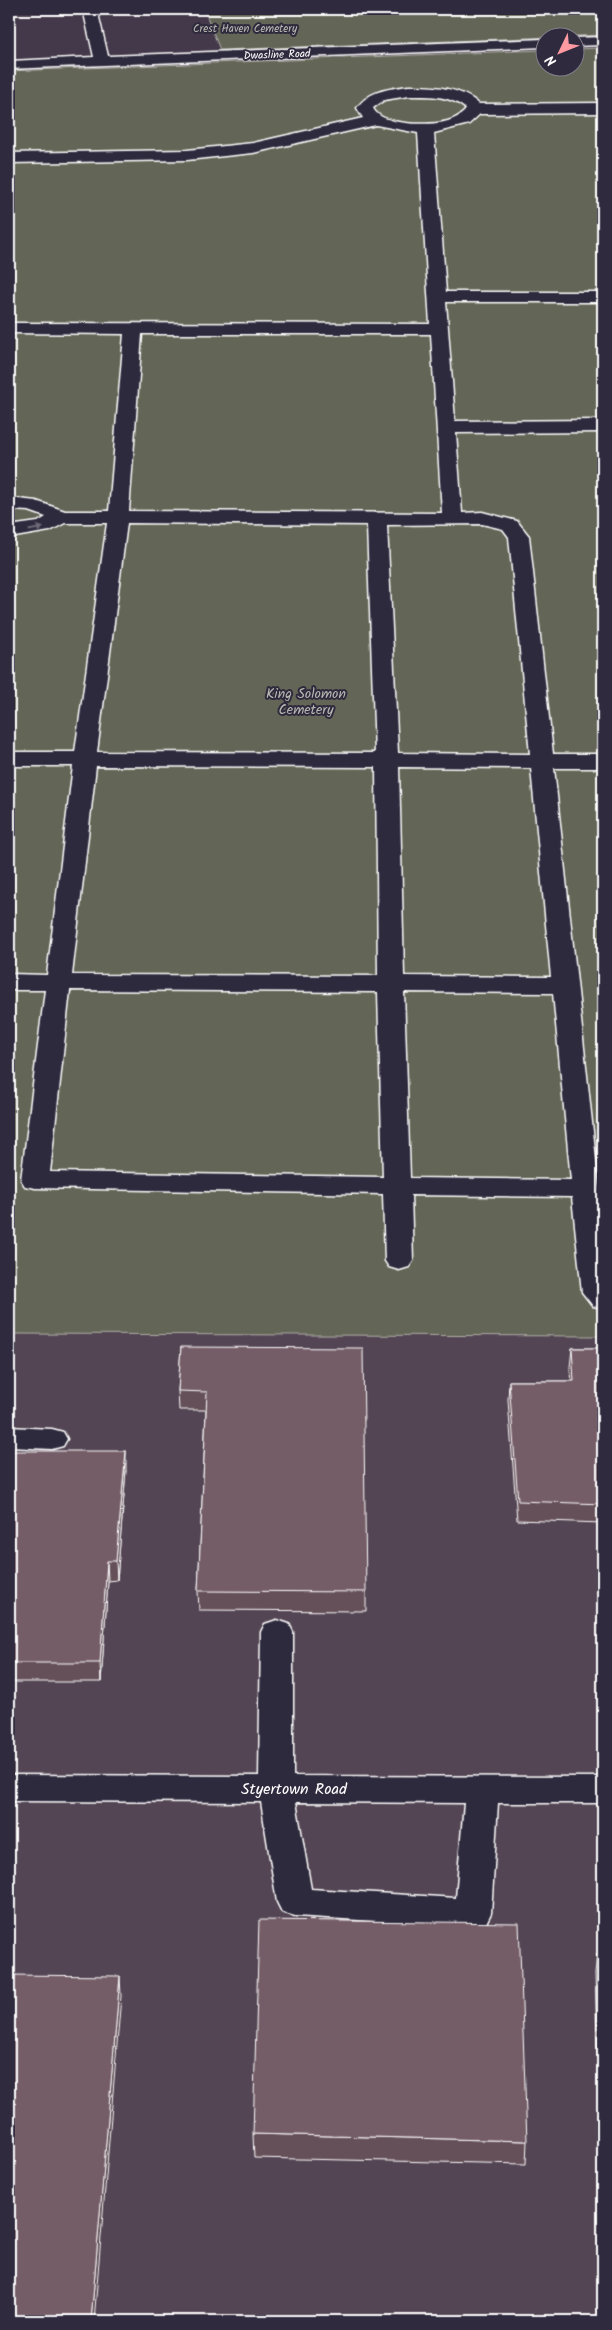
<svg xmlns="http://www.w3.org/2000/svg" width="612" height="2330" font-family="Kalam,sans-serif">
<rect width="100%" height="100%" fill="#44394a"/>
<filter id="ink" filterUnits="userSpaceOnUse"><feTurbulence type="fractalNoise" baseFrequency=".02" numOctaves="2"/><feDisplacementMap in="SourceGraphic" scale="10" xChannelSelector="R" yChannelSelector="G"/><feConvolveMatrix kernelMatrix="1 2 1 2 8 2 1 2 1" color-interpolation-filters="sRGB"/></filter>
<g filter="url(#ink)">
<polygon fill="#534453" points="9,1334 603,1336 603,2321 9,2321"/>
<g fill="#646557" stroke="#b2b2ab">
<polygon points="204,9 603,9 603,35 220,50"/>
<polygon points="603,48 603,1336 9,1334 9,71 544,50 544,68 574,68 575,49"/>
</g>
<g fill="none" stroke-linecap="round" stroke-linejoin="round">
<g stroke="#fff" stroke-width="3">
<g id="minor">
<polygon points="83,9 97,9 108,56 544,39 544,47 9,69 9,61 94,57"/>
<polygon points="603,37 603,45 574,46 574,38"/>
<path d="M409 86C433 86 460 87 479 104L603 103V113L480 114 469 124 434 133 446 292H603V302H446L455 421 603 420V432L456 433 462 513 482 512 517 521 529 536 553 754H603V768H554L603 1225V1308L593 1306 582 1292 572 1197 411 1195 413 1261 409 1267 399 1270 389 1267 385 1261 383 1194 35 1188 25 1186 21 1180 45 990H9V974L47 975 73 766H9V752H75L107 523H65L50 531 9 538V526L38 522 46 517 29 511 9 510V498L36 501 65 511H109L124 334 9 333V323L430 324 418 133 376 125 253 153 187 160 9 163V153L187 150 253 143 363 118 357 108C369 90 389 89 409 86ZM409 96C429 96 449 95 465 108V111C460 116 454 119 448 121 432 126 380 126 373 108L384 100ZM142 334H431L442 513 129 511ZM127 523 367 525 375 753 97 752ZM482 524 503 529 509 537 530 754 398 753 387 525ZM96 766 376 767 378 976 72 975ZM399 767 531 768 551 977 404 976ZM70 990 378 992 383 1177 50 1172ZM404 992 553 993 571 1180 410 1178Z"/>
<polygon points="9,1427 52,1429 63,1432 67,1439 63,1446 52,1449 9,1447"/>
<path d="M277 1620 289 1624 293 1632V1776L603 1777V1803H498L491 1913 486 1923 473 1927 295 1916 282 1912 277 1902 261 1802 9 1801V1775L259 1776 261 1632 265 1624ZM296 1802 464 1803 456 1898 311 1889Z"/>
</g>
</g>
<use href="#minor" fill="#2f2a3d" fill-rule="evenodd"/>
</g>
<g fill="#655059" stroke="#fff">
<polygon points="181,1347 366,1592 366,1611 199,1610 198,1591 206,1410 179,1410 178,1391"/>
<polygon points="572,1348 603,1348 603,1523 517,1520 508,1400 509,1381 572,1381 570,1367"/>
<polygon points="9,1454 126,1470 117,1580 108,1581 101,1682 9,1682"/>
<polygon points="597,1954 603,1954 603,2236 595,1974"/>
<polygon points="253,2134 527,2141 526,2164 254,2158"/>
</g>
<g fill="#524149" stroke="#fff">
<polygon points="126,1451 126,1470 117,1580 116,1561"/>
<polygon points="107,1561 108,1581 101,1682 100,1663"/>
<polygon points="120,1976 121,1996 94,2321 91,2321"/>
</g>
<g fill="#755d68" stroke="#fff">
<polygon points="181,1347 363,1348 366,1592 198,1591 207,1392 178,1391"/>
<polygon points="572,1348 603,1348 603,1504 518,1501 509,1381 574,1381"/>
<polygon points="10,1451 126,1451 116,1561 107,1561 100,1663 9,1663 9,1454"/>
<polygon points="259,1920 519,1923 527,2141 253,2134"/>
<polygon points="597,1954 603,1954 603,2156"/>
<polygon points="9,1975 120,1976 91,2321 9,2321"/>
</g>
<defs><path id="oneway-solid" d="M-6-.8H1V-3.2L6.5 0L1 3.2V.8H-6Z" transform="scale(1.25)"/></defs>
<use fill="#6d6a77" href="#oneway-solid" transform="translate(36 529) rotate(-12)"/>
</g>
<g text-anchor="middle" dominant-baseline="central" stroke-width="4" stroke-linejoin="round" paint-order="stroke">
<g font-size="11" fill="#b9bab3" stroke="#2f2a3d">
<text x="245" y="29">Crest Haven Cemetery</text>
</g>
<g font-size="11" fill="#fff" stroke="#2f2a3d">
<text transform="translate(277 55) rotate(-2)">Dwasline Road</text>
</g>
<g font-size="14" fill="#b9bab3" stroke="#2f2a3d">
<text x="306" y="694">King Solomon<tspan x="306" dy="16">Cemetery</tspan></text>
</g>
<g font-size="16" fill="#fff" stroke="#2f2a3d">
<text x="294" y="1789">Styertown Road</text>
</g>
</g>
<rect width="612" height="2330" fill="none" stroke="#2f2a3d" stroke-width="30"/>
<rect x="15" y="15" width="582" height="2300" fill="none" stroke="#fff" stroke-width="2" filter="url(#ink)"/>
<g transform="translate(560 52) rotate(227)"><circle r="24" fill="#2f2a3d" stroke="#827f8b"/>
<path d="M0-4L9 19L0 12L-9 19Z" fill="#ff9aa2"/>
<text y="-8" font-size="14" font-weight="bold" text-anchor="middle" fill="#ffffff">N</text>
</g>
</svg>
